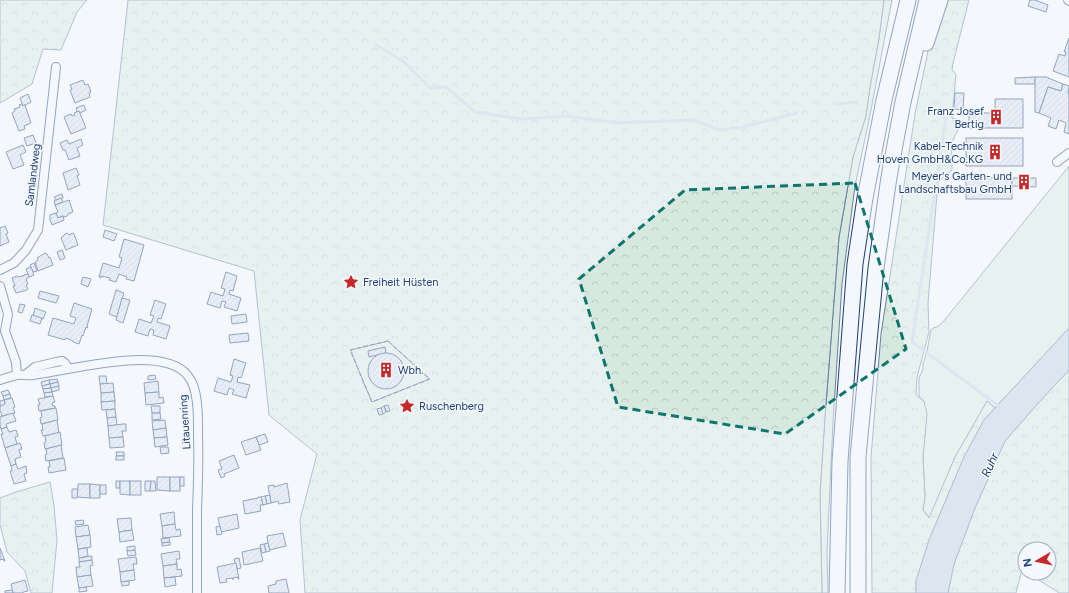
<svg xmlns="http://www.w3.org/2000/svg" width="1069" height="593" font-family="Figtree,sans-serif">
<defs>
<pattern id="forest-crowns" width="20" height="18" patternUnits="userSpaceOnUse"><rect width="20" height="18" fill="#d7e8df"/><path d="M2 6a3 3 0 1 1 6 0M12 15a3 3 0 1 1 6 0" fill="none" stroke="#b8c8c3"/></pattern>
<pattern id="building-hatch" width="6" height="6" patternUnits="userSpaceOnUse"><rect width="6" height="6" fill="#d5e0f0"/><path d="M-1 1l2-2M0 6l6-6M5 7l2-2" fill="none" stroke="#b6c1d1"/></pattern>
</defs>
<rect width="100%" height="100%" fill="#f4f7fb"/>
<g fill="#d7e8df" stroke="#687fa3">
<polygon points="884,0 892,0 870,115 855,186 842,284 833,422 827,552 828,593 822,593 820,493 825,417 839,237 853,157 866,116 870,87 879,38"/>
<polygon points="1069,166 1069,328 995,408 987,402 955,457 930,518 923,510 925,496 923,458 924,401 919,397 919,378 923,369 923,364 927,351 931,330 933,328 937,327 943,322"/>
<polygon points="388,341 430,379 372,402 350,350"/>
</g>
<g fill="url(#forest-crowns)" stroke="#687fa3" fill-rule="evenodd">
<polygon points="0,0 87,0 77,12 61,50 43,49 32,84 0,103"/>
<path d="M128 0H884L879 38 870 87 866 116 853 157 839 237 825 417 820 493 822 593H305L300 520 317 454 269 415 254 271 103 225ZM388 341 429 379 372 402 364 384 351 350Z"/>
<polygon points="945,0 969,0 953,63 952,70 956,74 952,118 957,119 958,130 951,144 952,157 952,170 938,182 928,303 929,332 917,377 916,395 924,401 927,414 923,458 925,496 923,510 929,518 955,457 987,401 995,408 984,420 964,457 929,540 916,581 916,593 872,593 871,457 881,334 915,114 929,46"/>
<polygon points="1069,370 1069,593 1059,593 1028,573 1049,573 1049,549 1025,549 1025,571 1022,569 1016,593 948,593 954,564 975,508 1005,441 1041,400"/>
<polygon points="50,482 54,505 57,540 52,593 31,593 25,571 7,552 0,525 0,498 16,492"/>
</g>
<polygon fill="#bed0e5" stroke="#687fa3" points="1069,328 1069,370 1041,400 1005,441 975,508 954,564 948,593 916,593 916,581 929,540 964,457 984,420"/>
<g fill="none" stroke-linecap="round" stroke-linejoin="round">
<g stroke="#bed0e5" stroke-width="3">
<polyline points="376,45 404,62 430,88 446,87 475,112 522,119 567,116 617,123 693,120 719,130 743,127 797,113"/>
<polyline points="838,104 856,102"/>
<polyline points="931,111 946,118 912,342 1000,407"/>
</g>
</g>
<g fill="url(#building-hatch)" stroke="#1d3f73">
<polygon points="1030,0 1035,0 1048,5 1046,12 1028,6"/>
<polygon points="1069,38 1069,77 1053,71 1059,54 1065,56 1066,52 1064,52"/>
<polygon points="1035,77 1035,84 1015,84 1015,78"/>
<polygon points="1035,77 1046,77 1063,84 1061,91 1048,87 1039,113 1035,112"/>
<polygon points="83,80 85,85 88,84 91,92 89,93 90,97 75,103 70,90 72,89 70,85"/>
<polygon points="1063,84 1069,86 1068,94 1069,94 1069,134 1064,132 1066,123 1059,120 1056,129 1048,126 1051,118 1039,113 1048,87 1061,91"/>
<polygon points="955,93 964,93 963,110 954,109"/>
<polygon points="28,94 31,102 23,106 20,98"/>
<polygon points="995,99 1023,99 1023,128 969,128 969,113 995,113"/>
<polygon points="22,104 23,106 25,105 31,123 24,126 25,129 19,131 12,113 15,111 14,109 20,107 19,105"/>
<polygon points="84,105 86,110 80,113 79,111 77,112 76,108"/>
<polygon points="79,111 86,128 71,134 64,117 71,114 72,116 75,115 74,113"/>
<polygon points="33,135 36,143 27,146 24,138"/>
<rect x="966" y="138" width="57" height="28"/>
<polygon points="81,139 83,145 77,148 80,156 69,160 65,150 63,150 60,143 67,140 69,144"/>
<polygon points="23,145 26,152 20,155 24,165 13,169 6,152"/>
<polygon points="76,168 79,175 77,176 80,185 68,190 63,173"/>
<rect x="966" y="178" width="46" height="21"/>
<polygon points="1012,178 1036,178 1036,187 1012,186"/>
<polygon points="62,194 63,198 56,200 54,197"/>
<polygon points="61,198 63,202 55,205 54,201"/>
<polygon points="69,200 73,212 68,214 67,216 65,217 63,216 58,218 56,213 58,212 55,205"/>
<polygon points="56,213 58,218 63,216 64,220 52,225 50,220 50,215"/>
<polygon points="5,226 8,233 6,234 9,242 0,246 0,228"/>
<polygon points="105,230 117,234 114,241 103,237"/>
<polygon points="67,233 69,235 73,233 74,234 78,245 66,250 61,238 65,234"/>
<polygon points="124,239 144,245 134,281 126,279 127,277 119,274 116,282 109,280 110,278 101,276 101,278 99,277 103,263 119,268 122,258 119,257"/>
<polygon points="62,250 65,258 60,260 57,252"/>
<polygon points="45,253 47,254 49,258 50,257 53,265 38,271 35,262 38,260 37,258"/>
<polygon points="34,263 37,271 33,272 30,265"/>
<polygon points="31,267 34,275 29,277 26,269"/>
<polygon points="226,272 237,276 233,291 230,290 229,294 241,298 237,311 224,307 226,302 222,301 220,308 207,304 211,292 223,296 225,289 221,288"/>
<polygon points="28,274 29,277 26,279 28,284 26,285 28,289 27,290 16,293 13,286 15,286 12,278 17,276 19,277"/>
<polygon points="83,277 91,279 88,287 81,284"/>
<polygon points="116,290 124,293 117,317 109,314"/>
<polygon points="40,291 59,296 56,303 38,298"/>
<polygon points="122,298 130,300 123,323 116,320"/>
<polygon points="155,300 166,304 161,319 158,318 157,322 170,326 166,339 153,335 154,330 150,329 148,336 135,332 139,319 151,323 154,316 150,315"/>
<polygon points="74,303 92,309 87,326 88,328 86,327 83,336 82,335 79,344 73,342 73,341 66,338 65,340 48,335 53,318 74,324 76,318 70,316"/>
<polygon points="20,304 25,305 22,313 18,312"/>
<polygon points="35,308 46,312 43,319 33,316"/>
<polygon points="246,314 247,322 232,324 231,316"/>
<polygon points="32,315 42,318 40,324 30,321"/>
<polygon points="248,333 249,341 230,343 229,335"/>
<polygon points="385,347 386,353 369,357 368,351"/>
<circle cx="386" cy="371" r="18"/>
<polygon points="234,359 246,363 241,378 238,377 237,382 250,385 246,398 232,394 234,390 229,388 227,395 214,391 218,378 231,382 233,376 230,375"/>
<polygon points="155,375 156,379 148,380 148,376"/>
<polygon points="99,376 106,376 107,384 100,384"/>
<polygon points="57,379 58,382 50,384 49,380"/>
<polygon points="49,380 50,384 42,386 41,382"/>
<polygon points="158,381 159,392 145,393 144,383"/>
<polygon points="58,382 59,386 51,388 50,384"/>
<polygon points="113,383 114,392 101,393 100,384"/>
<polygon points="50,384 51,388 43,389 42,386"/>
<polygon points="59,386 59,390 52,392 51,388"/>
<polygon points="51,388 52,392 44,393 43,389"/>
<polygon points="8,390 10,394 3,396 1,392"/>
<polygon points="52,392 53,396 45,397 44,393"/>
<polygon points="114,392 115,401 101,402 101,393"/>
<polygon points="159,392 159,398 163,397 164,403 146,405 145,393"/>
<polygon points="10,394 11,398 4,400 3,396"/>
<polygon points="53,396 55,402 52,403 53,406 55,406 55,408 39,411 38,405 40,405 38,399"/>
<polygon points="12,398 15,407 13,408 15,413 2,416 1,412 0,412 0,406 5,404 4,400"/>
<polygon points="4,400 5,404 0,406 0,401"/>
<polygon points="115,401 115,409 102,410 101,402"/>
<polygon points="388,405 390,411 387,412 384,406"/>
<polygon points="151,406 160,406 160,413 152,413"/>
<polygon points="384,406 386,412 383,414 381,408"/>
<polygon points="56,408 58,420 41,424 40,418 42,417 41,411"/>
<polygon points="381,408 383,414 379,415 377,409"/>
<polygon points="115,409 116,417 107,418 106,410"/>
<polygon points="13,413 16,421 6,424 7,427 1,429 0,426 0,417"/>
<polygon points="152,413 160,413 161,419 152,420"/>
<polygon points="116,417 117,425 108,426 107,418"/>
<polygon points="57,420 59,433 43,436 41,430 43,430 42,424"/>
<polygon points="165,420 166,428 153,430 152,421"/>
<polygon points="123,424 126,424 126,431 122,431 123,437 109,438 108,426"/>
<polygon points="7,427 9,432 16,430 18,436 15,437 17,444 5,448 1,434 3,434 1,429"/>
<polygon points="166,428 167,437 154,438 153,430"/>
<polygon points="60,432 62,445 45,449 44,443 46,442 45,436"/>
<polygon points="265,434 268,442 259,445 256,437"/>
<polygon points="123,437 124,447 110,448 109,438"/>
<polygon points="167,437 168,445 155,447 154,438"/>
<polygon points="256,437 261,450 246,455 241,442"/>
<polygon points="20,443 22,449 19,450 21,457 15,459 16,464 11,466 5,448"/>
<polygon points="61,445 63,458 46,461 45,455 47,454 46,449"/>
<polygon points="160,447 168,447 169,453 161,454"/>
<polygon points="116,452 124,452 124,456 117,456"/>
<polygon points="234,455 239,468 224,474 225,476 221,478 218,470 222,469 219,461"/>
<rect x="116" y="456" width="8" height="4"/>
<polygon points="64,458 66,470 49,473 48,467 50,467 49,461"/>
<polygon points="16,464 18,469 26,466 27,473 24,474 26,481 14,484 10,471 12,471 11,466"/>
<polygon points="157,477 170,477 170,491 157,490"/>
<rect x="170" y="477" width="10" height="14"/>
<rect x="180" y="477" width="4" height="9"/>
<rect x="116" y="481" width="4" height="7"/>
<polygon points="120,481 130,481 130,495 120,494"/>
<rect x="130" y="481" width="11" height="14"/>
<polygon points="145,481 151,481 150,491 145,491"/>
<polygon points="151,481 155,481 156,491 150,491"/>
<polygon points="287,483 290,502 279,504 278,501 271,503 268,486 274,485 274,487"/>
<polygon points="78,484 90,484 90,498 77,497"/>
<polygon points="90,484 100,485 100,498 90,498"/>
<rect x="100" y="485" width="6" height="9"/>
<polygon points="72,489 78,489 77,498 72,498"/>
<polygon points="270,495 271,503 267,504 265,496"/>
<polygon points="265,496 267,504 263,505 261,497"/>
<polygon points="258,497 261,497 263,505 260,505 261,511 245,514 243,501 258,498"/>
<polygon points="174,512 175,524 162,526 160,514"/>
<polygon points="237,514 239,528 221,532 218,518"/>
<polygon points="131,518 132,530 119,532 117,519"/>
<polygon points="83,520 84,524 76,525 75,521"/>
<polygon points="175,524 176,530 180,529 181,536 163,538 162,526"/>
<polygon points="88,525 90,535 76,537 75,527"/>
<polygon points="220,526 222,534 217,535 216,527"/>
<polygon points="132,530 134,540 120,542 119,532"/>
<polygon points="283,533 286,546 269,550 267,536"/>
<polygon points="90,535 91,547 78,549 76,537"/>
<polygon points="169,538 170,542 162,543 161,539"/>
<polygon points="170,542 170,545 162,546 162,543"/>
<polygon points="268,543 270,551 266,552 264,544"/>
<polygon points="264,544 266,552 262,553 260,545"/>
<polygon points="135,546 135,550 127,551 127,547"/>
<polygon points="0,548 5,561 4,561 3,559 0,560"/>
<polygon points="87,548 88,556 79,558 78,549"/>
<polygon points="260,548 263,561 244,565 242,552"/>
<polygon points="135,550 136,555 128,556 127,551"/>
<polygon points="179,551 180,559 176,559 177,564 163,566 161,554"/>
<polygon points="92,556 92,560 79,562 79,558"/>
<polygon points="136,557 137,564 133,564 134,570 120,572 118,559"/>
<polygon points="239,558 241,568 237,569 234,559"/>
<polygon points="92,560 93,565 90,566 91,575 77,577 76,567 80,567 79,562"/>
<polygon points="236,563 239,579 238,579 238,577 233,578 233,580 232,578 226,579 227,582 220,583 217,567"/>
<polygon points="177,564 177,570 181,569 182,576 164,578 163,566"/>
<polygon points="134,570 135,580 121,582 120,572"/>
<polygon points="91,575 93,586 79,588 77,577"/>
<polygon points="175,577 176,585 165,587 164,578"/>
<polygon points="286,579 289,593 269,593 268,586 276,584 276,581"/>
<polygon points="25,580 28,591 23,592 23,593 13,593 11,584"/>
<polygon points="129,581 129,585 122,586 121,582"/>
<polygon points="86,587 87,591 79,592 79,588"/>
<polygon points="12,590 13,593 5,593 5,591"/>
</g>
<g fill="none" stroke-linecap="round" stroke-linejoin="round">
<g stroke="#1d3f73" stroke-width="10">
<g id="minor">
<polyline points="1068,0 1069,1"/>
<polyline points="1057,162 1069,153"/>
<polyline points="0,270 14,263 26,250 38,230 56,67"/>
<polyline points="0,286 8,314 5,331 16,362 17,375"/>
<polyline points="25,375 35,367 56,362 62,361 65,363 68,368"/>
<path d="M0 380C6 378 12 376 17 375 22 374 28 376 33 375 68 371 163 343 188 376 199 389 198 418 198 435 199 460 198 485 197 511 197 538 197 566 197 593"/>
</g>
</g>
<g stroke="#1d3f73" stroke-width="17">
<g id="motorway">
<polyline points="926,43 940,0"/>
<polyline points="837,593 840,461 855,264 865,198 884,100 908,0"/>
<polyline points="858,593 858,457 876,268 889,177 903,102 927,0"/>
</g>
</g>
<use href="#minor" stroke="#f4f7fb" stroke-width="8"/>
<use href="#motorway" stroke="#f4f7fb" stroke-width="15"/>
<polygon stroke="#1d3f73" stroke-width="1" stroke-dasharray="5 2" stroke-linecap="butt" points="388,341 430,379 372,402 350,350"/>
</g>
<path d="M0 0H1069V593H0ZM855 183 906 349 785 434 618 407 579 279 685 190Z" fill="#f4f7fb" fill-opacity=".55" fill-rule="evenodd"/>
<path fill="none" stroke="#0f766e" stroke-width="3" stroke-dasharray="8 5" stroke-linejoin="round" d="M855 183 906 349 785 434 618 407 579 279 685 190Z"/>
<defs>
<g id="building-bare" transform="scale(1.2)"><path d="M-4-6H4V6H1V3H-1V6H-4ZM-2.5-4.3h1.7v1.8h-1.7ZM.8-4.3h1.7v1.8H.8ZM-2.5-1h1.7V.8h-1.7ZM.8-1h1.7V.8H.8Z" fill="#c62828" stroke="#f4f7fb" stroke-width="2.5" paint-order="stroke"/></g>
<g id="sight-bare" transform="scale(1.2)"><path d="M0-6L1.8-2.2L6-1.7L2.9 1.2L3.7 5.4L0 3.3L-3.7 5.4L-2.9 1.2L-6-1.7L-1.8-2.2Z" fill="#c62828" stroke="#f4f7fb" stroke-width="2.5" paint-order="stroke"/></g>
</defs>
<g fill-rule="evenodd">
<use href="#building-bare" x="996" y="117"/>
<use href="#building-bare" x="995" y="152"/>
<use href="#building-bare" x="1024" y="182"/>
<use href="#sight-bare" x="351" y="282"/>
<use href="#building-bare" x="386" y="370"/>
<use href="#sight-bare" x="407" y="406"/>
</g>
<g text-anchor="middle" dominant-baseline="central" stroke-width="3" stroke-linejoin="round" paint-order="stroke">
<g font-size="11" fill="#1d3f73" stroke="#f4f7fb" text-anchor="end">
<text x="984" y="111">Franz Josef<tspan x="984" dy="13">Bertig</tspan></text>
<text x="983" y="146">Kabel-Technik<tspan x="983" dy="13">Hoven GmbH&amp;Co.KG</tspan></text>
<text x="1012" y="176">Meyer's Garten- und<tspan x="1012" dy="13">Landschaftsbau GmbH</tspan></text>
<text x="363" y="282" text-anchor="start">Freiheit Hüsten</text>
<text x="398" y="370" text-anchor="start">Wbh.</text>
<text x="419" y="406" text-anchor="start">Ruschenberg</text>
</g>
<g font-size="11" fill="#1d3f73" stroke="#f4f7fb">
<text transform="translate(33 175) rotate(-83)">Samlandweg</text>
<text transform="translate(185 422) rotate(-94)">Litauenring</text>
</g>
<g font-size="12" font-style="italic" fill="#1d3f73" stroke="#f4f7fb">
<text transform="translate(990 465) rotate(-66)">Ruhr</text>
</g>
</g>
<g transform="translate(1037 561) rotate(261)"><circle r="19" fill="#f4f7fb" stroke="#9eadc5"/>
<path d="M0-3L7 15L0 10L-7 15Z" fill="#c62828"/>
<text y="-6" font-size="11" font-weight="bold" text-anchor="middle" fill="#1d3f73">N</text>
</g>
</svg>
